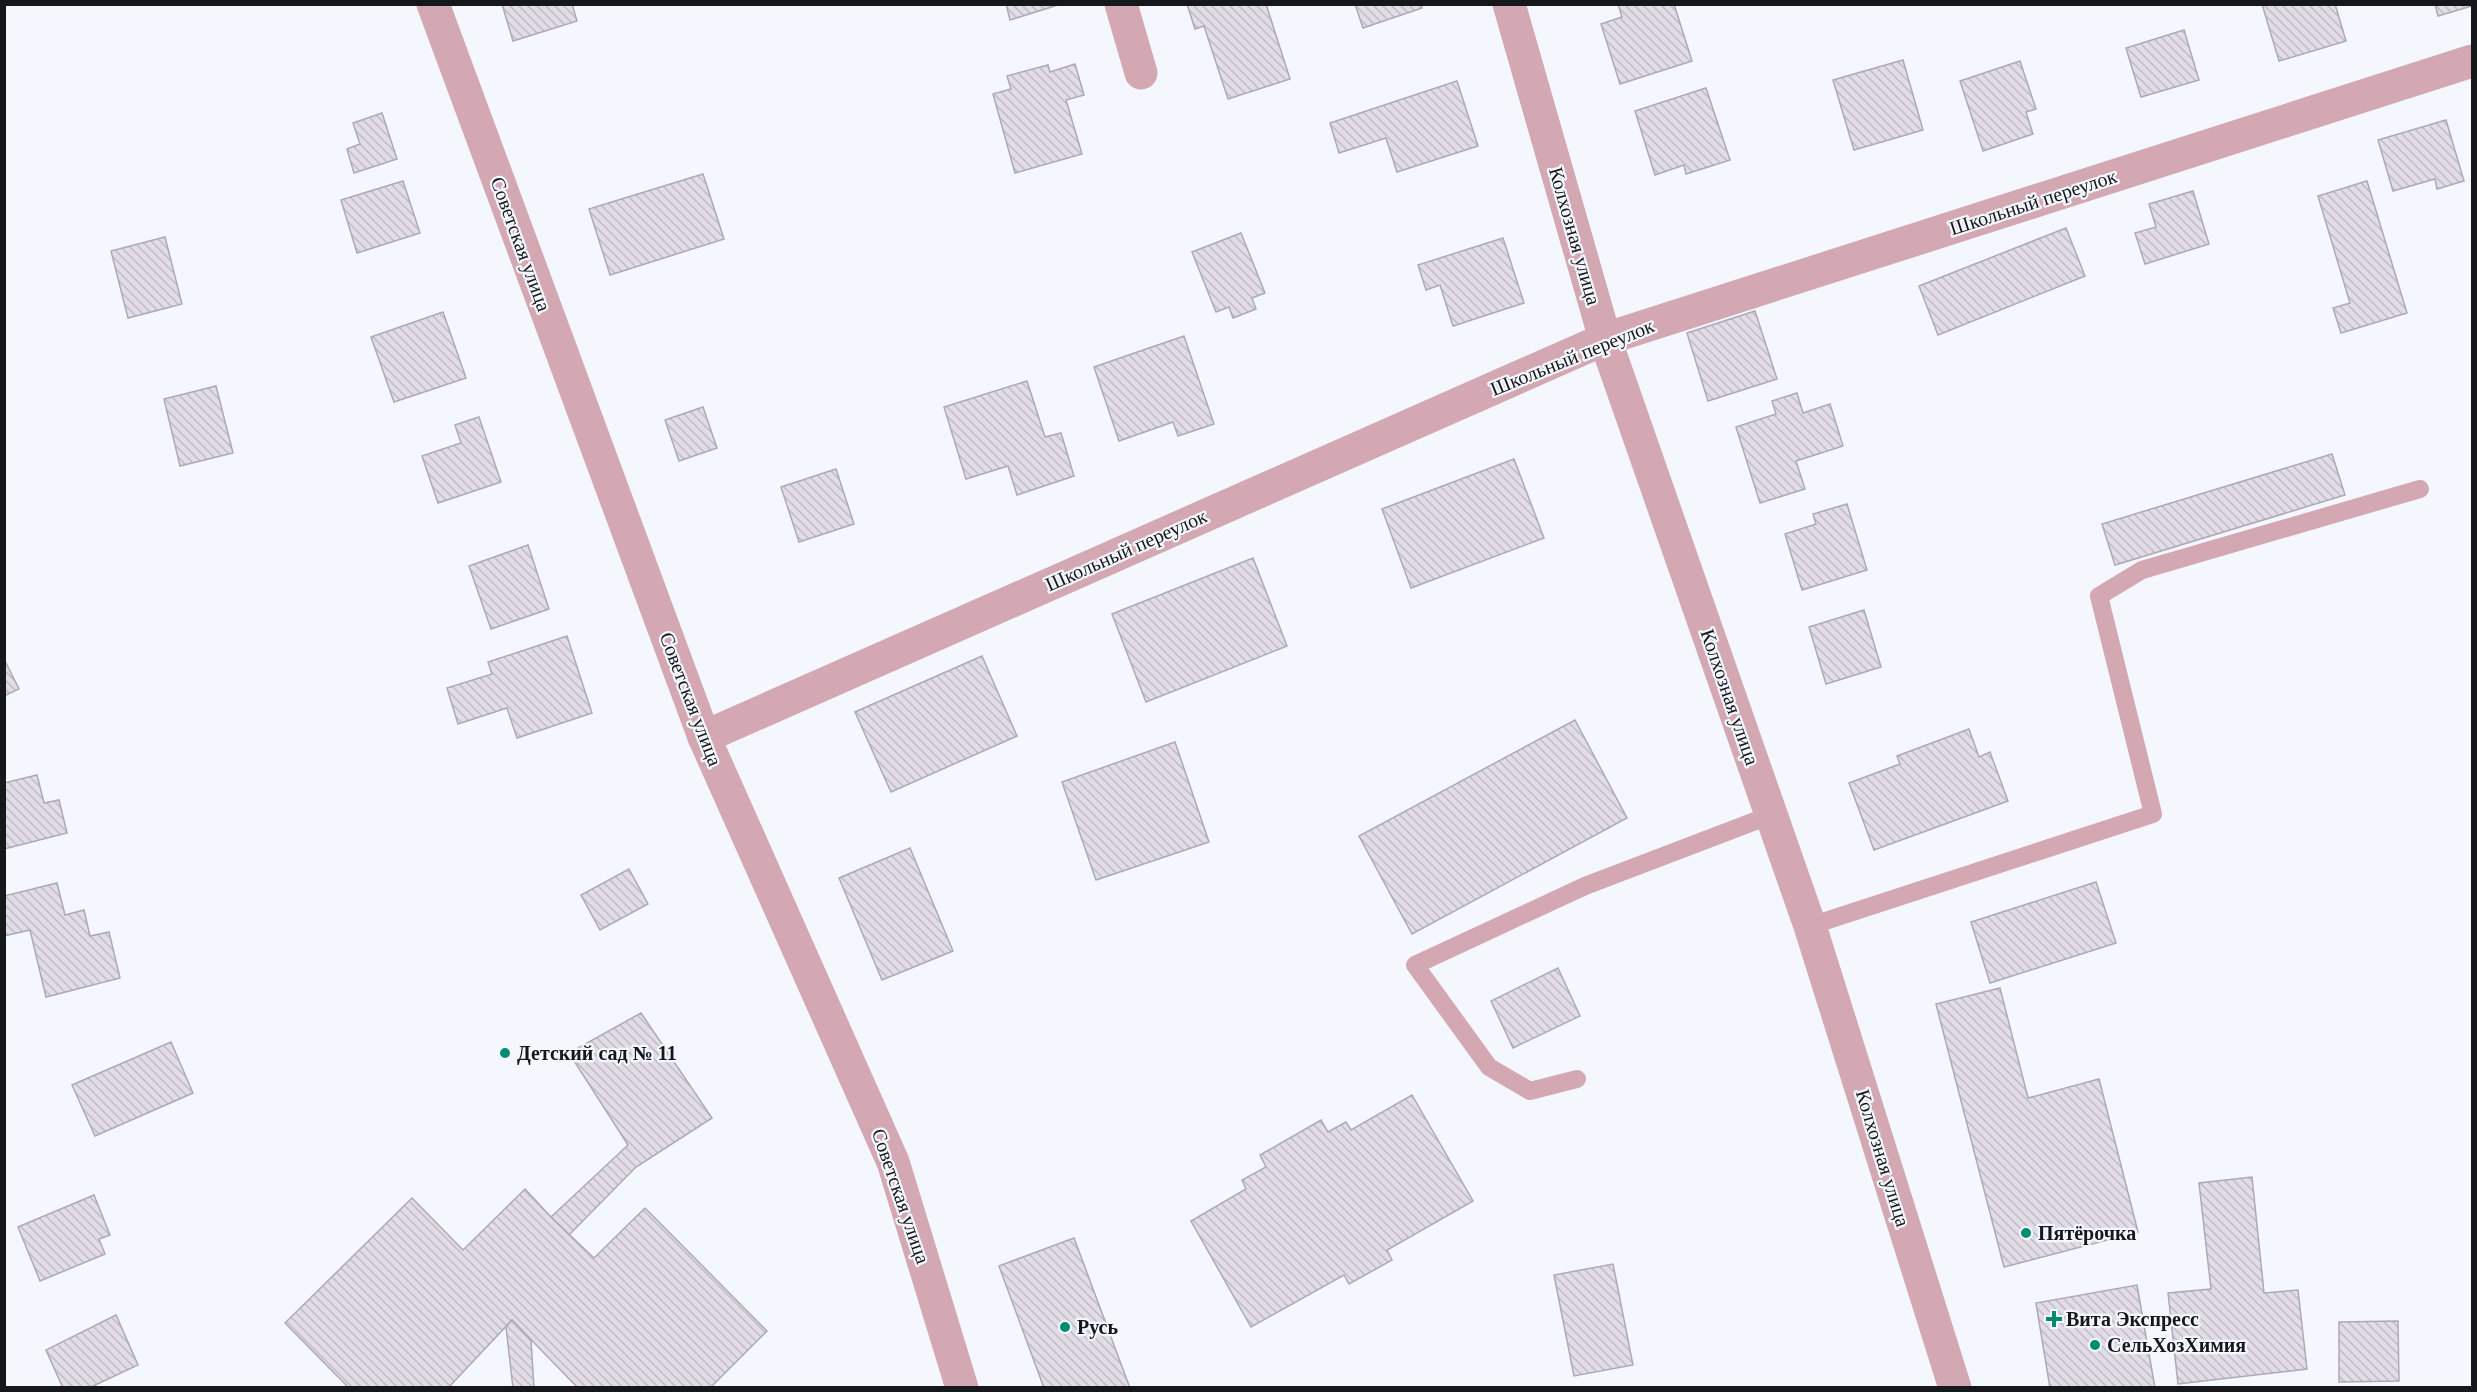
<svg xmlns="http://www.w3.org/2000/svg" width="2477" height="1392" font-family="'Times New Roman',serif">
<defs>
<pattern id="building-back-hatch" width="6" height="6" patternUnits="userSpaceOnUse" patternTransform="scale(1.5)"><rect width="6" height="6" fill="#e1dce7"/><path d="M-1 5l2 2M0 0l6 6M5-1l2 2" fill="none" stroke="#c0bcc6"/></pattern>
</defs>
<rect width="100%" height="100%" fill="#f4f7fd"/>
<g fill="url(#building-back-hatch)" stroke="#aea9b4" stroke-width="1.5">
<polygon points="502,4 572,4 577,21 513,41"/>
<polygon points="1006,4 1061,4 1010,20"/>
<polygon points="1187,4 1266,4 1290,79 1228,99 1204,26 1195,29"/>
<polygon points="1355,4 1421,4 1422,8 1363,28"/>
<polygon points="1618,4 1674,4 1692,61 1620,84 1601,24 1622,17"/>
<polygon points="2262,4 2335,4 2346,41 2279,61"/>
<polygon points="2435,4 2472,4 2472,6 2438,16"/>
<polygon points="2184,30 2199,80 2141,97 2126,48"/>
<polygon points="1903,60 1923,130 1854,150 1833,80"/>
<polygon points="2020,61 2036,109 2026,112 2033,134 1983,151 1960,81"/>
<polygon points="1075,64 1084,95 1066,100 1082,154 1015,173 993,94 1011,89 1007,76 1048,65 1050,72"/>
<polygon points="1457,81 1478,146 1397,172 1386,138 1339,153 1330,123"/>
<polygon points="1706,88 1730,160 1686,174 1684,165 1655,175 1635,111"/>
<polygon points="382,113 397,159 354,173 347,149 360,144 353,123"/>
<polygon points="2446,120 2464,181 2437,189 2435,179 2393,191 2378,140"/>
<polygon points="703,174 724,239 610,275 589,209"/>
<polygon points="403,181 420,233 357,253 341,200"/>
<polygon points="2367,181 2407,313 2341,333 2333,308 2350,303 2318,196"/>
<polygon points="2193,191 2209,244 2145,264 2135,233 2156,227 2149,204"/>
<polygon points="2066,228 2085,276 1938,335 1919,286"/>
<polygon points="1241,233 1265,293 1252,298 1256,309 1233,318 1229,307 1216,312 1192,252"/>
<polygon points="165,237 182,304 128,318 111,251"/>
<polygon points="1503,238 1524,303 1453,326 1440,285 1426,290 1418,265"/>
<polygon points="1755,311 1777,379 1708,401 1687,333"/>
<polygon points="443,312 466,378 394,402 371,337"/>
<polygon points="1184,336 1214,424 1178,436 1173,422 1119,441 1094,367"/>
<polygon points="1027,381 1045,437 1061,433 1074,476 1017,495 1008,466 966,479 944,407"/>
<polygon points="216,386 233,453 180,466 164,399"/>
<polygon points="1797,393 1803,413 1830,404 1843,446 1796,461 1805,489 1760,503 1736,427 1776,414 1772,401"/>
<polygon points="703,407 717,448 679,461 665,420"/>
<polygon points="479,417 501,482 438,503 422,456 461,443 455,425"/>
<polygon points="2332,454 2345,495 2115,565 2102,524"/>
<polygon points="1514,459 1544,538 1411,588 1382,509"/>
<polygon points="836,469 854,524 799,542 781,487"/>
<polygon points="1847,504 1867,570 1802,590 1785,534 1816,524 1813,514"/>
<polygon points="528,545 549,609 491,629 469,566"/>
<polygon points="1253,558 1287,646 1146,702 1112,614"/>
<polygon points="1864,610 1881,667 1826,684 1809,627"/>
<polygon points="567,636 592,713 517,738 507,708 458,724 447,688 492,674 488,662"/>
<polygon points="982,656 1017,736 891,792 855,712"/>
<polygon points="4,659 19,689 4,696"/>
<polygon points="1575,720 1627,818 1412,934 1359,836"/>
<polygon points="1969,729 1979,757 1990,752 2008,801 1874,850 1849,783 1900,764 1897,756"/>
<polygon points="1175,742 1209,842 1096,880 1062,782"/>
<polygon points="37,775 44,803 59,800 67,833 4,849 4,783"/>
<polygon points="910,848 953,951 882,980 839,878"/>
<polygon points="629,869 648,904 600,930 581,895"/>
<polygon points="2096,882 2116,943 1990,983 1971,922"/>
<polygon points="57,883 65,915 84,910 90,936 109,932 120,978 46,997 30,930 4,936 4,896"/>
<polygon points="1558,968 1580,1016 1513,1048 1491,1001"/>
<polygon points="2000,988 2028,1098 2099,1079 2138,1232 2004,1267 1936,1004"/>
<polygon points="641,1013 712,1118 636,1167 569,1235 551,1217 628,1145 569,1053"/>
<polygon points="171,1042 193,1093 95,1136 72,1085"/>
<polygon points="1412,1095 1473,1201 1387,1250 1392,1260 1349,1284 1344,1275 1251,1327 1191,1221 1246,1189 1242,1180 1266,1167 1260,1155 1321,1120 1328,1132 1346,1122 1351,1130"/>
<polygon points="2252,1177 2264,1293 2298,1290 2307,1369 2178,1384 2168,1293 2211,1289 2199,1183"/>
<polygon points="525,1189 551,1217 594,1258 645,1208 767,1331 710,1388 578,1388 512,1320 448,1388 349,1388 285,1323 412,1198 463,1250"/>
<polygon points="94,1195 110,1235 99,1239 105,1254 40,1281 18,1227"/>
<polygon points="1074,1238 1130,1388 1044,1388 999,1266"/>
<polygon points="1613,1264 1633,1365 1574,1376 1554,1275"/>
<polygon points="2137,1285 2155,1388 2050,1388 2036,1303"/>
<polygon points="116,1315 138,1365 89,1388 63,1388 46,1350"/>
<polygon points="512,1320 531,1340 534,1388 513,1388 506,1327"/>
<polygon points="2398,1321 2399,1381 2339,1382 2339,1322"/>
</g>
<g fill="none" stroke-linecap="round" stroke-linejoin="round">
<g stroke="#d4a8b3" stroke-width="18">
<polyline points="1810,926 2153,814 2099,596 2142,570 2420,489"/>
<polyline points="1577,1079 1530,1091 1489,1067 1415,965 1585,886 1771,815"/>
</g>
<g stroke="#d4a8b3" stroke-width="33">
<polyline points="1121,4 1141,73"/>
<polyline points="704,737 1605,339 2472,61"/>
</g>
<g stroke="#d4a8b3" stroke-width="33">
<polyline points="433,4 704,737 893,1162 962,1388"/>
<polyline points="1509,4 1605,339 1810,926 1955,1388"/>
</g>
</g>
<g fill="#048c73" stroke="#f4f7fd" stroke-width="2">
<circle cx="505" cy="1053" r="6"/>
<circle cx="2026" cy="1233" r="6"/>
<path d="M2051 1310h6v6h6v6h-6v6h-6v-6h-6v-6h6z"/>
<circle cx="1065" cy="1327" r="6"/>
<circle cx="2095" cy="1345" r="6"/>
</g>
<g text-anchor="middle" dominant-baseline="central" stroke-width="4.5" stroke-linejoin="round" paint-order="stroke">
<g font-size="20" fill="#16171b" stroke="#f4f7fd">
<text transform="translate(2033 202) rotate(-18)">Школьный переулок</text>
<text transform="translate(1575 236) rotate(74)">Колхозная улица</text>
<text transform="translate(521 244) rotate(70)">Советская улица</text>
<text transform="translate(1572 357) rotate(-22)">Школьный переулок</text>
<text transform="translate(1126 550) rotate(-24)">Школьный переулок</text>
<text transform="translate(1730 697) rotate(71)">Колхозная улица</text>
<text transform="translate(691 699) rotate(69)">Советская улица</text>
<text transform="translate(1883 1158) rotate(73)">Колхозная улица</text>
<text transform="translate(901 1196) rotate(71)">Советская улица</text>
</g>
<g font-size="20" font-weight="bold" fill="#16171b" stroke="#f4f7fd" text-anchor="start">
<text x="517" y="1053">Детский сад № 11</text>
<text x="2038" y="1233">Пятёрочка</text>
<text x="2066" y="1319">Вита Экспресс</text>
<text x="1077" y="1327">Русь</text>
<text x="2107" y="1345">СельХозХимия</text>
</g>
</g>
<rect width="2477" height="1392" fill="none" stroke="#16171b" stroke-width="12"/>
</svg>
